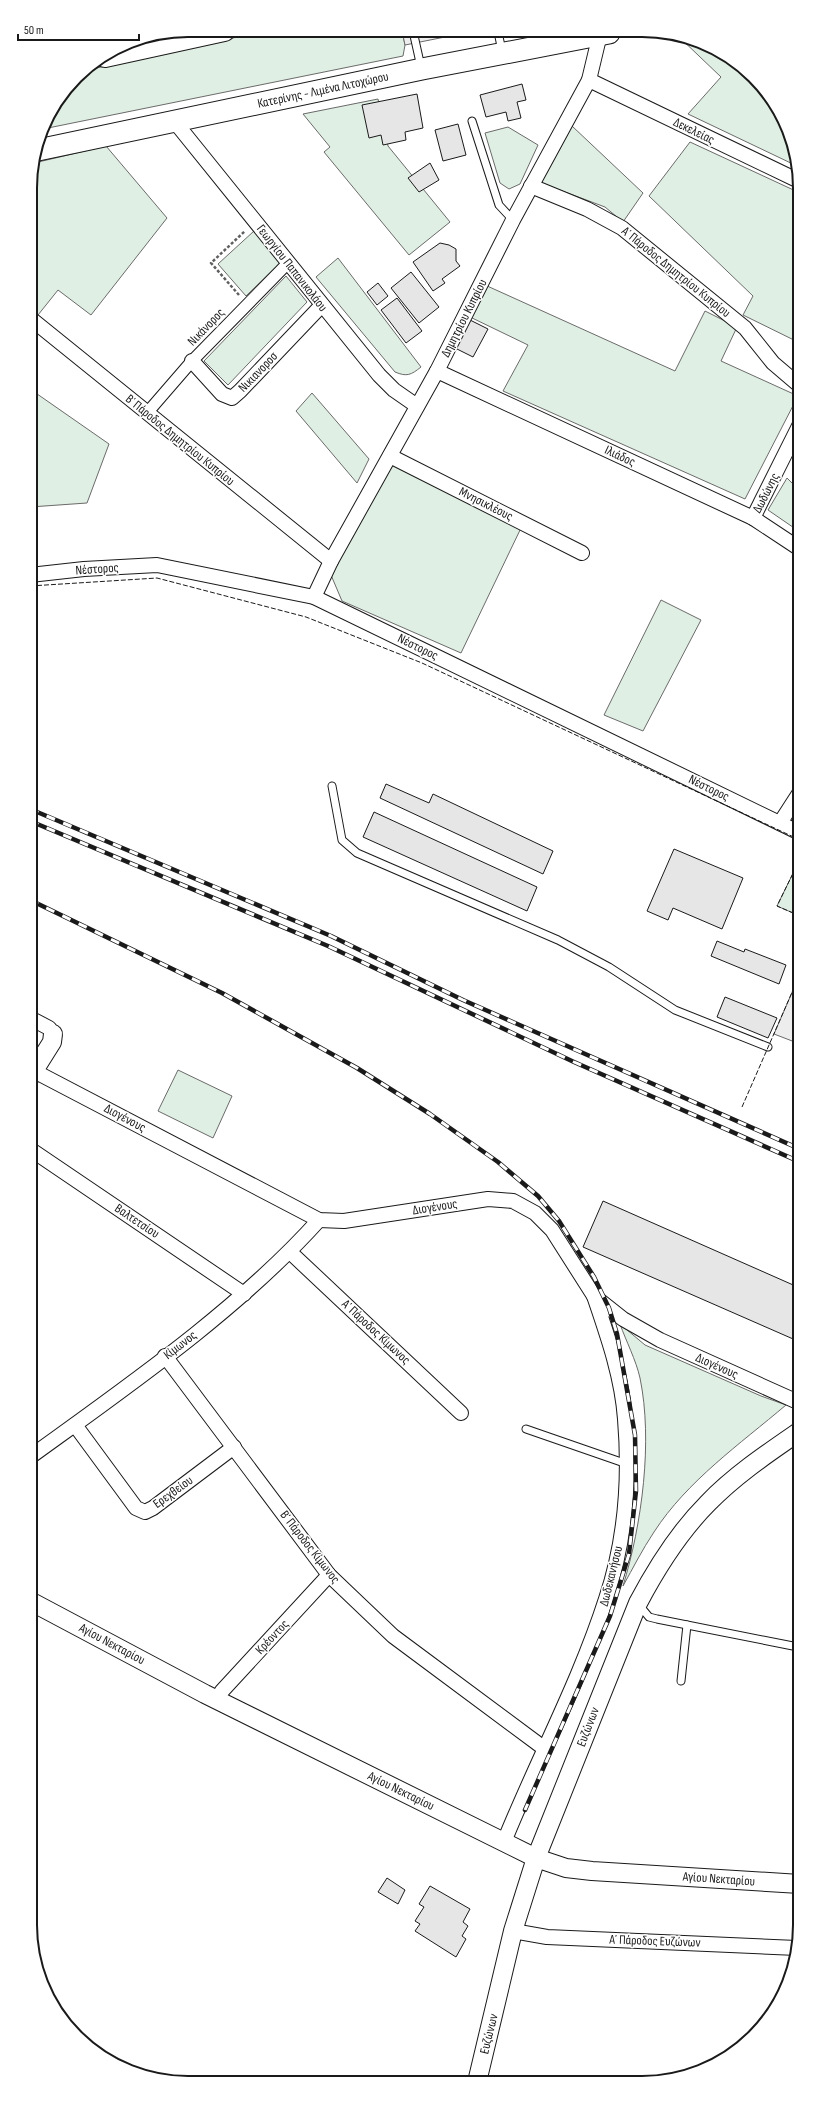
<svg xmlns="http://www.w3.org/2000/svg" width="830" height="2113" font-family="'Sofia Sans Condensed',sans-serif">
<rect width="100%" height="100%" fill="#fff"/>
<g fill="#e0efe3" stroke="#6a6a6a">
<polygon points="269,30 402,31 405,45 403,56 43,129 46,118 83,71"/>
<polygon points="677,35 712,46 753,76 779,109 795,147 797,166 688,114 721,77"/>
<polygon points="378,99 388,146 450,222 409,255 324,152 330,147 303,114"/>
<polygon points="572,126 643,193 623,222 605,207 541,183"/>
<polygon points="508,127 538,145 520,184 509,189 500,183 485,133"/>
<polygon points="690,142 800,193 800,343 743,315 753,296 649,196"/>
<polygon points="106,146 167,218 91,315 58,290 38,315 30,309 30,178 34,163"/>
<polygon points="254,231 281,262 246,296 218,264"/>
<path d="M338 258 421 367C411 375 407 377 395 372L316 277Z"/>
<polygon points="286,276 307,302 228,385 204,361"/>
<polygon points="485,285 675,371 705,311 737,327 721,361 798,396 745,499 503,391 528,345 468,316"/>
<polygon points="30,389 109,444 87,503 30,507"/>
<polygon points="312,393 369,459 357,483 296,411"/>
<polygon points="392,460 521,528 461,653 342,601 331,575"/>
<polygon points="787,478 800,491 800,532 768,510"/>
<polygon points="661,600 701,620 643,731 604,715"/>
<polygon points="800,859 800,916 777,906"/>
<polygon points="178,1070 232,1096 213,1138 158,1111"/>
<path d="M620 1324 645 1345 761 1396 786 1405C740 1444 687 1481 654 1532 642 1550 633 1568 623 1586 642 1524 653 1441 640 1378 636 1360 626 1341 620 1324Z"/>
</g>
<g fill="#ededed" stroke="#6a6a6a">
<polygon points="402,31 470,32 405,45"/>
<polygon points="800,974 800,1044 774,1034"/>
</g>
<g fill="#e6e6e6" stroke="#1a1a1a">
<polygon points="522,84 526,100 517,102 521,118 508,121 506,112 486,117 480,95"/>
<polygon points="417,94 423,128 405,132 406,140 383,145 381,135 369,138 362,105"/>
<polygon points="458,124 466,155 443,161 435,130"/>
<polygon points="430,163 439,180 419,192 408,178"/>
<polygon points="440,243 449,245 456,249 456,261 460,266 442,279 445,283 433,291 413,262"/>
<polygon points="411,272 439,307 419,323 391,288"/>
<polygon points="378,283 388,296 377,305 367,292"/>
<polygon points="397,298 422,331 406,343 381,310"/>
<polygon points="468,319 488,329 473,357 453,347"/>
<polygon points="386,784 429,803 433,794 553,851 543,874 380,798"/>
<polygon points="374,812 537,887 527,911 363,837"/>
<polygon points="674,849 743,878 722,929 673,908 668,920 647,911"/>
<polygon points="717,941 744,952 745,949 786,965 779,984 711,956"/>
<polygon points="725,997 777,1018 768,1038 717,1017"/>
<polygon points="603,1201 800,1288 800,1342 583,1247"/>
<polygon points="387,1878 405,1890 398,1904 378,1892"/>
<polygon points="430,1886 470,1909 463,1922 468,1926 462,1936 466,1939 456,1957 415,1931 420,1924 415,1921 424,1907 419,1904"/>
</g>
<g fill="none" stroke-linecap="round" stroke-linejoin="round">
<g stroke="#1a1a1a" stroke-width="9">
<g id="service">
<polyline points="413,31 421,67"/>
<polyline points="498,32 502,51"/>
<polyline points="472,121 499,205 513,220"/>
<polyline points="332,786 342,840 357,853 558,940 609,967 675,1010 768,1047"/>
<polyline points="526,1429 627,1464"/>
<polyline points="639,1605 649,1617 657,1619 793,1646"/>
<polyline points="681,1681 687,1625"/>
</g>
</g>
<g stroke="#1a1a1a" stroke-width="13">
<polyline id="pedestrian" points="147,413 192,361 288,263"/>
</g>
<g stroke="#1a1a1a" stroke-width="16">
<g id="minor">
<polyline points="589,80 799,181"/>
<polyline points="175,122 379,375 394,390 417,406"/>
<polyline points="531,186 587,209 622,228 745,328 773,363 800,386"/>
<polyline points="30,318 331,561"/>
<polyline points="192,361 222,394 232,398 240,391 322,305"/>
<polyline points="437,371 753,518 800,549"/>
<polyline points="390,456 582,553"/>
<polyline points="753,518 800,424"/>
<polyline points="30,575 84,569 157,565 314,597 800,833"/>
<polyline points="314,597 331,561 437,371 513,220 589,80 600,34"/>
<polyline points="780,823 800,792"/>
<polyline points="30,1018 49,1028 53,1034"/>
<polyline points="34,1071 319,1220 344,1221 488,1199 513,1201 535,1213 552,1230 594,1296 623,1319 660,1340 800,1403"/>
<polyline points="30,1149 244,1294"/>
<polyline points="290,1252 461,1413"/>
<polyline points="165,1356 329,1575 393,1636 545,1749"/>
<polyline points="75,1425 136,1508 145,1512 153,1508 234,1447"/>
<path d="M30 1457C128 1386 238 1310 319 1220"/>
<polyline points="217,1699 222,1691 329,1575"/>
<path d="M504 1842C537 1760 579 1683 606 1599 625 1542 630 1479 625 1419 622 1377 608 1337 594 1296"/>
<polyline points="513,1931 547,1937 797,1948"/>
</g>
</g>
<g stroke="#1a1a1a" stroke-width="20">
<g id="tertiary">
<polyline points="30,1077 52,1042 53,1034"/>
<polyline points="30,1601 205,1694 536,1858 566,1868 592,1871 800,1884"/>
<path d="M477 2082 513 1931 536 1858 638 1603C657 1567 679 1532 708 1503 735 1475 768 1453 800 1431"/>
</g>
</g>
<g stroke="#1a1a1a" stroke-width="23">
<polyline id="secondary" points="38,150 422,69 609,33"/>
</g>
<g stroke="#1a1a1a" stroke-width="24">
<polyline id="motorway" points="105,56 224,30"/>
</g>
<polyline stroke="#5f5f5f" stroke-width="2.5" stroke-dasharray="3 2" stroke-linecap="butt" points="239,295 211,263 245,231"/>
<use href="#service" stroke="#fff" stroke-width="7"/>
<use href="#pedestrian" stroke="#fff" stroke-width="11"/>
<use href="#minor" stroke="#fff" stroke-width="14"/>
<use href="#tertiary" stroke="#fff" stroke-width="18"/>
<use href="#secondary" stroke="#fff" stroke-width="21"/>
<use href="#motorway" stroke="#fff" stroke-width="22"/>
<g stroke="#1a1a1a" stroke-width="4.5">
<g id="rail">
<polyline points="30,809 331,936 463,1000 800,1149"/>
<polyline points="30,821 328,946 574,1062 800,1162"/>
<polyline points="30,900 222,993 357,1068 430,1114 498,1162 538,1196 559,1221 594,1277 609,1308 617,1334 635,1435 636,1491 629,1554 610,1616 525,1810"/>
</g>
</g>
<use href="#rail" stroke="#fff" stroke-width="3" stroke-dasharray="9" stroke-linecap="butt"/>
<g stroke="#1a1a1a" stroke-width="1" stroke-dasharray="5 2" stroke-linecap="butt">
<polyline points="30,586 157,578 306,617 422,663 800,840"/>
<polyline points="800,916 777,906 800,859"/>
<polyline points="742,1107 800,974"/>
</g>
</g>
<g text-anchor="middle" dominant-baseline="central" stroke-width="3" stroke-linejoin="round" paint-order="stroke">
<g font-size="13" fill="#1a1a1a" stroke="#fff">
<text transform="translate(323 90) rotate(-12)">Κατερίνης - Λιμένα Λιτοχώρου</text>
<text transform="translate(694 131) rotate(26)">Δεκελείας</text>
<text transform="translate(292 268) rotate(52)">Γεωργίου Παπανικολάου</text>
<text transform="translate(676 272) rotate(39)">Α΄ Πάροδος Δημητρίου Κυπρίου</text>
<text transform="translate(464 318) rotate(-63)">Δημητρίου Κυπρίου</text>
<text transform="translate(206 327) rotate(-46)">Νικάνορος</text>
<text transform="translate(258 372) rotate(-46)">Νικιανοροσ</text>
<text transform="translate(180 440) rotate(39)">Β΄ Πάροδος Δημητρίου Κυπρίου</text>
<text transform="translate(620 456) rotate(25)">Ιλιάδος</text>
<text transform="translate(766 493) rotate(-63)">Δωδώνης</text>
<text transform="translate(486 504) rotate(27)">Μνησικλέους</text>
<text transform="translate(97 569) rotate(-4)">Νέστορος</text>
<text transform="translate(418 647) rotate(26)">Νέστορος</text>
<text transform="translate(709 788) rotate(26)">Νέστορος</text>
<text transform="translate(125 1118) rotate(28)">Διογένους</text>
<text transform="translate(435 1207) rotate(-9)">Διογένους</text>
<text transform="translate(137 1221) rotate(34)">Βαλτετσίου</text>
<text transform="translate(376 1332) rotate(43)">Α΄ Πάροδος Κίμωνος</text>
<text transform="translate(180 1345) rotate(-38)">Κίμωνος</text>
<text transform="translate(717 1366) rotate(24)">Διογένους</text>
<text transform="translate(173 1492) rotate(-36)">Ερεχθείου</text>
<text transform="translate(310 1547) rotate(52)">Β΄ Πάροδος Κίμωνος</text>
<text transform="translate(611 1576) rotate(-76)">Δωδεκανήσου</text>
<text transform="translate(272 1637) rotate(-47)">Κρέοντος</text>
<text transform="translate(112 1644) rotate(28)">Αγίου Νεκταρίου</text>
<text transform="translate(588 1727) rotate(-69)">Ευζώνων</text>
<text transform="translate(401 1791) rotate(26)">Αγίου Νεκταρίου</text>
<text transform="translate(719 1879) rotate(4)">Αγίου Νεκταρίου</text>
<text transform="translate(655 1941) rotate(2)">Α΄ Πάροδος Ευζώνων</text>
<text transform="translate(489 2034) rotate(-76)">Ευζώνων</text>
</g>
</g>
<path d="M0 0H830V2113H0ZM188 37H642A151 151 0 0 1 793 188V1925A151 151 0 0 1 642 2076H188A151 151 0 0 1 37 1925V188A151 151 0 0 1 188 37Z" fill="#fff" fill-rule="evenodd"/>
<path fill="none" stroke="#1a1a1a" stroke-width="2" d="M188 37H642A151 151 0 0 1 793 188V1925A151 151 0 0 1 642 2076H188A151 151 0 0 1 37 1925V188A151 151 0 0 1 188 37Z"/>
<path d="M18 34v6h121v-6" fill="none" stroke="#1a1a1a" stroke-width="2"/>
<text x="24" y="34" font-size="12" fill="#1a1a1a" stroke="#ffffff" stroke-width="3" paint-order="stroke">50 m</text>
</svg>
